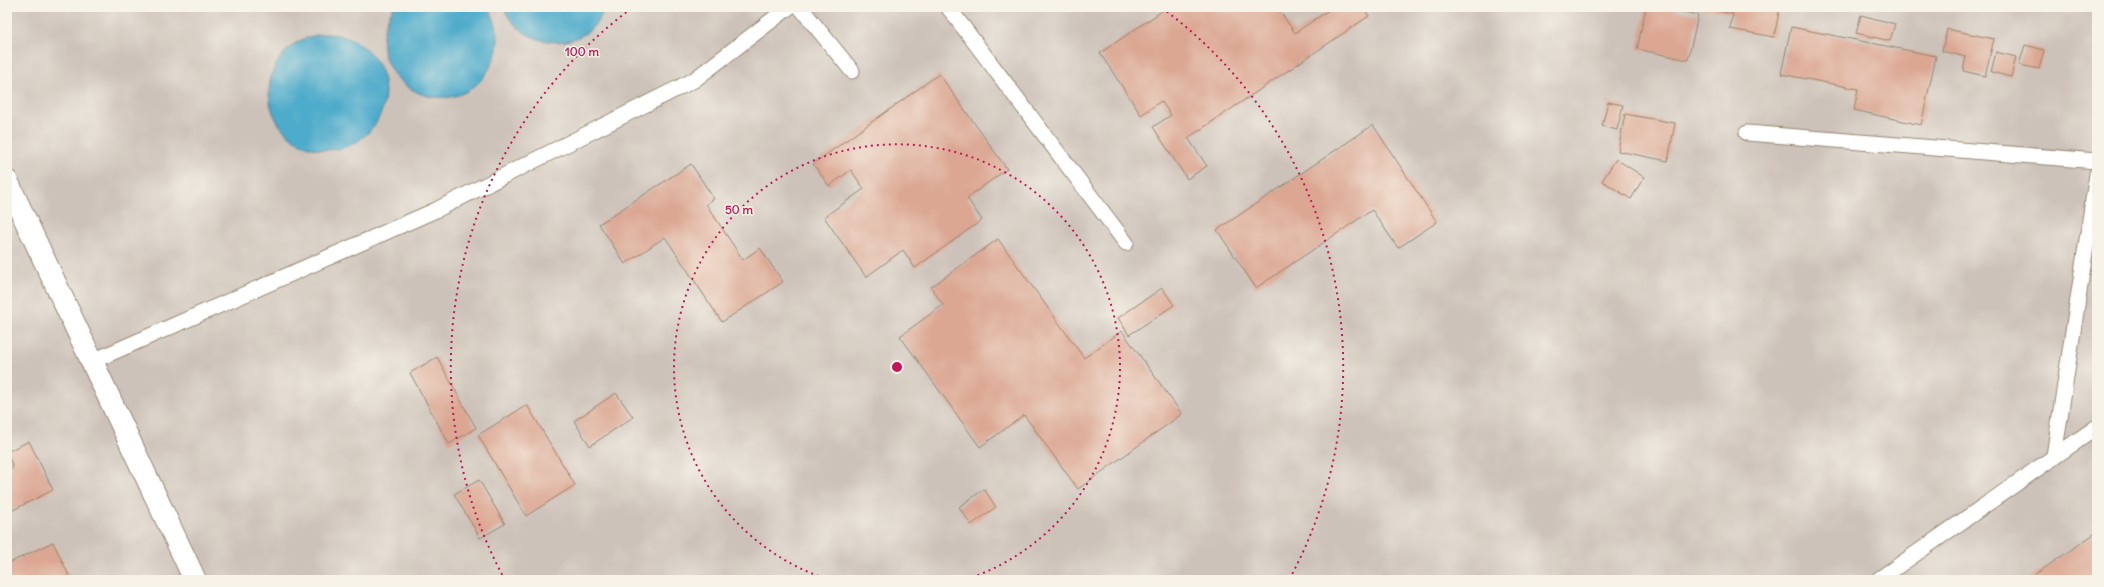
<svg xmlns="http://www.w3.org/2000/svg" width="2104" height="587" font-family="Delius,sans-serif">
<rect width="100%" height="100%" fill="#f7f3e8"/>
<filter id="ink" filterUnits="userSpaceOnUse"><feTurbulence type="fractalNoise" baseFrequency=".025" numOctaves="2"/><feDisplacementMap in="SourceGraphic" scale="8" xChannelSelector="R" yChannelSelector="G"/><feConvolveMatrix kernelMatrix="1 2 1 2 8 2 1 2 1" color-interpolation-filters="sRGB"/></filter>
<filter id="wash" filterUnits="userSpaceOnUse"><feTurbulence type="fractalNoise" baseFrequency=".012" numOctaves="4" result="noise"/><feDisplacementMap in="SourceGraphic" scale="16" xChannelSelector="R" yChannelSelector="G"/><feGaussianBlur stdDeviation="0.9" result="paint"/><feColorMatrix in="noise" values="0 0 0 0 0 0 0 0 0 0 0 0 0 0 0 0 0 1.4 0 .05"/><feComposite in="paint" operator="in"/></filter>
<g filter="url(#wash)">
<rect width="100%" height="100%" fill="#ede1c2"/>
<rect fill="#cdc2b9" x="7" y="7" width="2090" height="573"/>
<g fill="#4dabcb" stroke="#446a74">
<path d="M394 7H487C497 20 501 40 495 56 464 141 346 81 394 7Z"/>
<path d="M503 7H605C588 55 523 52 503 7Z"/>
<circle cx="327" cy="92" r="58"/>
</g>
<g id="blocks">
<g fill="#dba793">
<polygon points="1168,7 1277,7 1295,33 1333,7 1363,7 1369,16 1188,138 1207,166 1187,179 1153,127 1171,115 1161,101 1141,115 1100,53"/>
<polygon points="1646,7 1661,7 1698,15 1688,60 1637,49"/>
<polygon points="1697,7 1780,7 1774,37 1730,29 1733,14"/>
<polygon points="1861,15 1895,24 1890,41 1856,33"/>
<polygon points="1791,27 1936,56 1921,125 1854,110 1858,89 1781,74"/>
<polygon points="1947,29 1994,39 1985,76 1963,71 1966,57 1942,51"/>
<polygon points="2025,45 2044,50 2039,69 2019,65"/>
<polygon points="1996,52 2016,57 2011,77 1991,72"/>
<polygon points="939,74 1007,169 967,198 982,220 915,268 903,250 866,277 824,217 864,189 851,170 829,186 813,164"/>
<polygon points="1608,102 1623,105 1617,130 1602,126"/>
<polygon points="1625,114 1675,123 1668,161 1618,151"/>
<polygon points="1373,125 1437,222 1398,248 1372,210 1256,288 1217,230"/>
<polygon points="1616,159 1644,177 1631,199 1602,181"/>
<polygon points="691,164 714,199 706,204 743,260 760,248 783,282 722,322 665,237 625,264 599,224"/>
<polygon points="998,239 1084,358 1122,331 1182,414 1078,489 1024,415 980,447 900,336 943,305 931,287"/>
<polygon points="1162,288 1174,305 1129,335 1118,318"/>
<polygon points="437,357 476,428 449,444 410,373"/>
<polygon points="616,393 633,417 590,446 574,421"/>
<polygon points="527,405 575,485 526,516 478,435"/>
<polygon points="29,441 53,490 7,513 7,471 13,468 7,452"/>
<polygon points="479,480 505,524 480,538 454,494"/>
<polygon points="984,489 996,507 971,525 959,507"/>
<polygon points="2097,532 2097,580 2027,580"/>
<polygon points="53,542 71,580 7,580 7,564"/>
</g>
</g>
</g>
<g filter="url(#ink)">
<use href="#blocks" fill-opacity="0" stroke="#948670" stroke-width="1"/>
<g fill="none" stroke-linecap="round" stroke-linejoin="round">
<g stroke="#948670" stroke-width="17">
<g id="lane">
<polyline points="800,7 852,71"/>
<polyline points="948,7 1126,243"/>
<polyline points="1747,133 2097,161"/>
<polyline points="93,361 436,210 694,80 789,7"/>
<polyline points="2054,456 2097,174"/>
<polyline points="1878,580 2097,427"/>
</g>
</g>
<g stroke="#948670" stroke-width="24">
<polyline id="street" points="7,181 195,580"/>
</g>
<use href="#lane" stroke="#fff" stroke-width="15"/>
<use href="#street" stroke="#fff" stroke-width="22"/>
</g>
</g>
<g fill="none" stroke="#c2185b" stroke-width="2" stroke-dasharray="2 4">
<path d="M830 580A223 223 0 1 1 964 580"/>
<path d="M505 580A446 446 0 0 1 632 8M1162 8A446 446 0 0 1 1289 580"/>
</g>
<circle cx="897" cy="367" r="6" fill="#c2185b" stroke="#f7f3e8" stroke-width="2"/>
<g font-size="12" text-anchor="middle" font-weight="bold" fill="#c2185b" stroke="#f7f3e8" stroke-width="3" stroke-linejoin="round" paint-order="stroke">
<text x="582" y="56">100 m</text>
<text x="739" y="214">50 m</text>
</g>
<rect width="2104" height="587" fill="none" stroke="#f7f3e8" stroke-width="24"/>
</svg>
